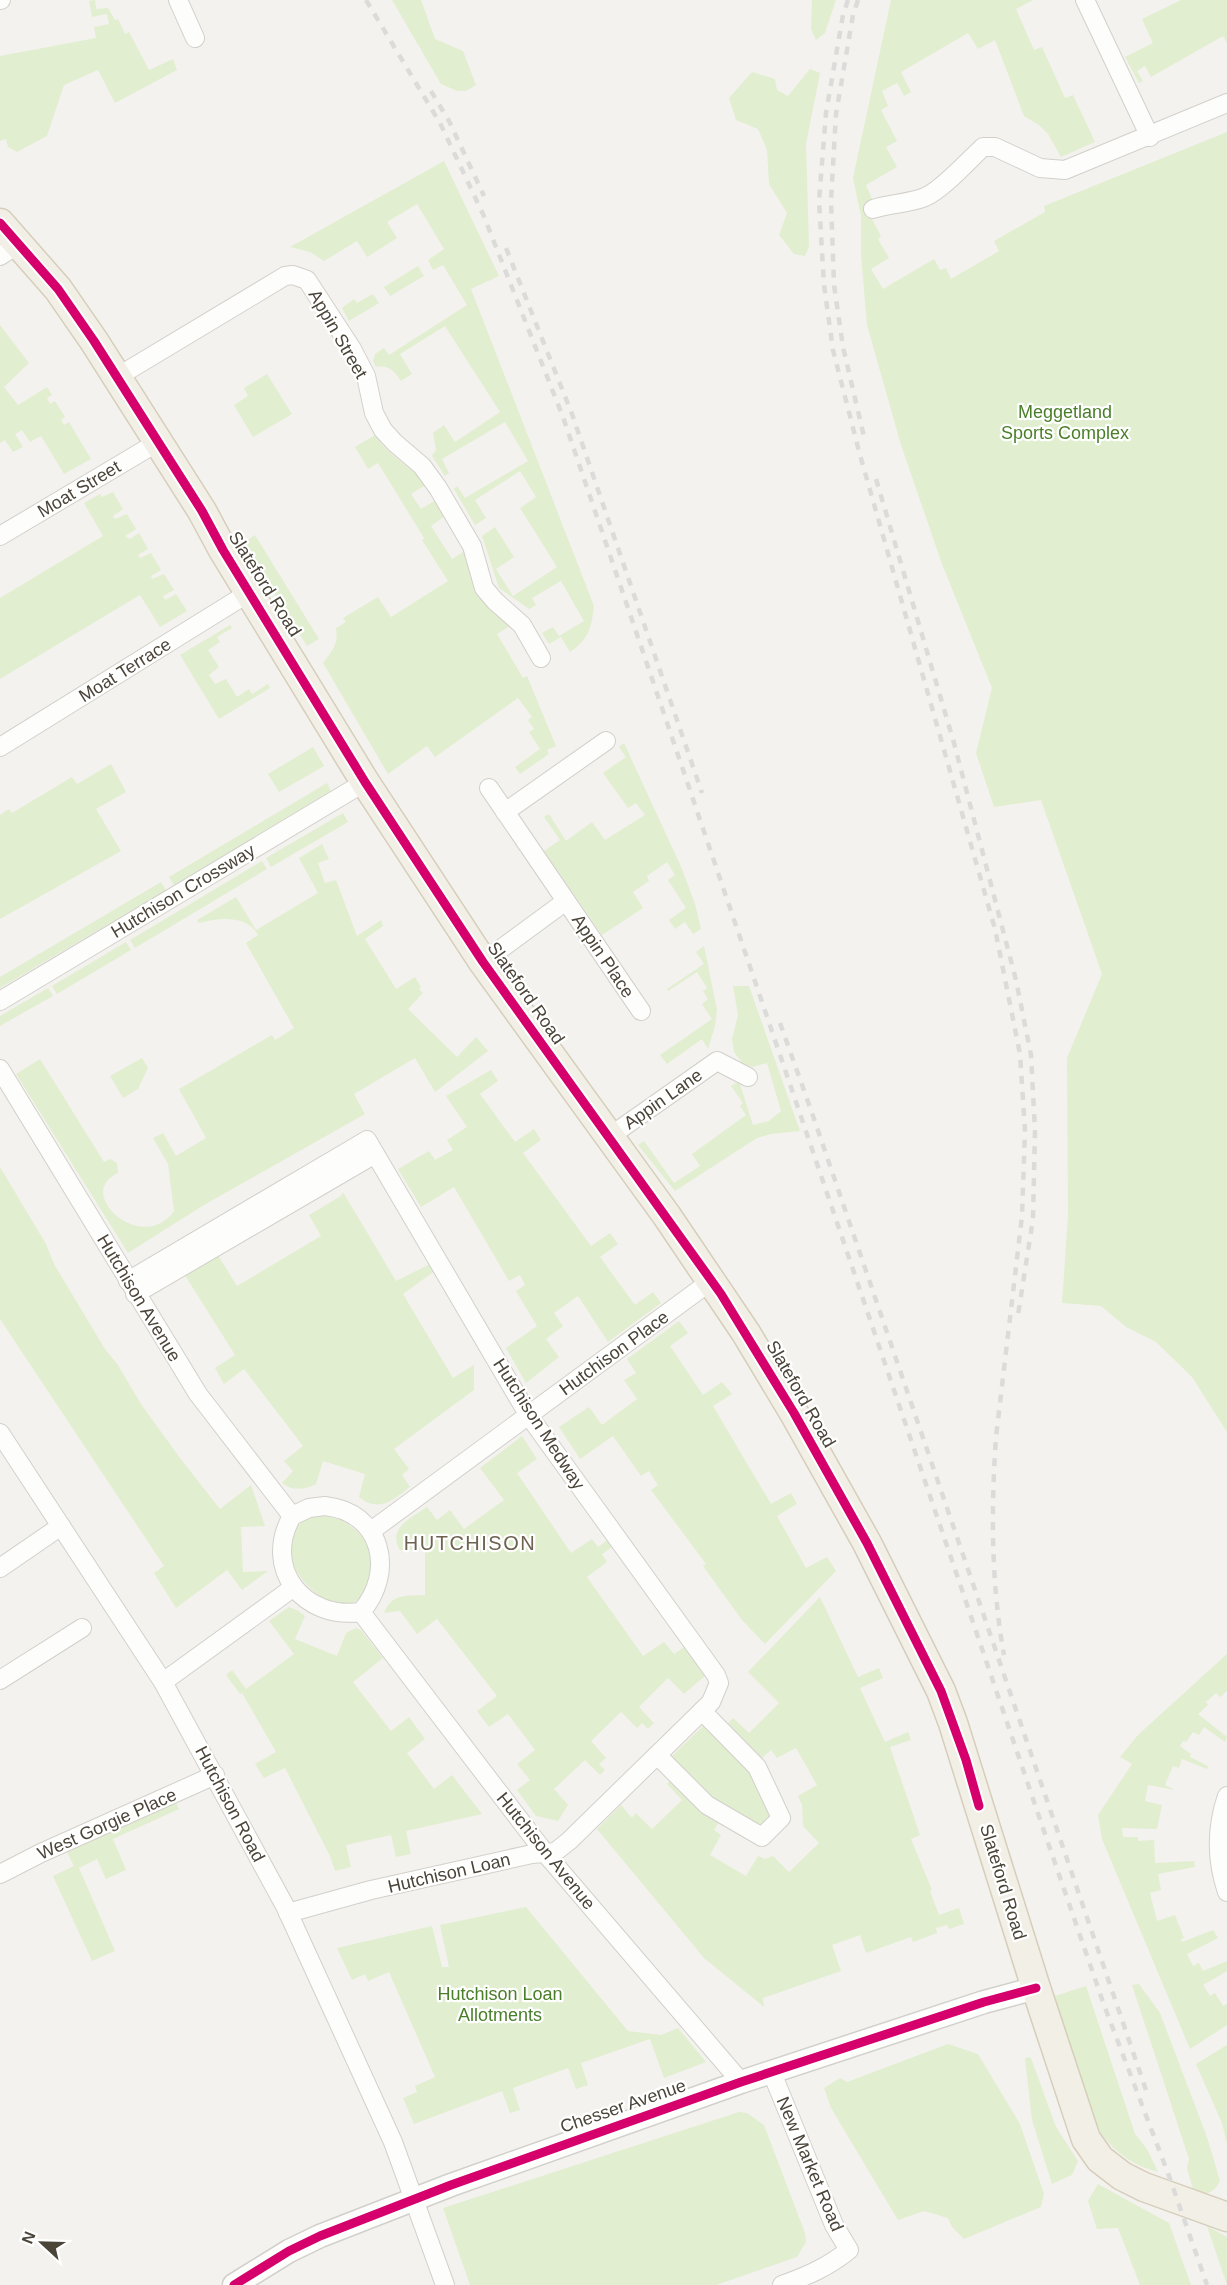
<svg xmlns="http://www.w3.org/2000/svg" width="1227" height="2285" font-family="Arial,sans-serif">
<rect width="100%" height="100%" fill="#f4f2ee"/>
<g fill="#e1eecf">
<polygon points="95,0 96,9 108,8 115,20 118,19 125,34 129,32 149,70 173,59 177,70 115,103 98,70 64,85 47,136 17,152 8,147 6,139 0,141 0,56 96,38 94,27 109,24 107,14 92,17 89,1"/>
<polygon points="392,0 421,0 435,39 463,51 476,85 466,91 457,91 441,84"/>
<polygon points="812,0 836,0 825,33 816,40 811,29"/>
<polygon points="891,0 1033,0 1016,9 1034,50 1042,47 1065,98 1073,95 1095,142 1061,157 1048,134 1039,125 1024,116 995,40 978,49 968,33 901,72 911,92 904,96 897,83 882,91 888,106 881,110 897,141 886,147 897,167 866,185 873,201 865,206 881,236 878,239 889,258 871,269 883,289 934,259 940,270 946,268 951,279 999,251 994,241 1045,212 1044,206 1227,132 1227,1432 1192,1377 1156,1342 1126,1327 1101,1306 1062,1303 1068,1216 1067,1058 1102,974 1041,800 994,807 976,753 992,688 942,564 901,445 867,325 861,255 861,216 853,178"/>
<polygon points="1181,0 1227,0 1227,43 1223,36 1151,77 1145,66 1137,71 1143,81 1139,83 1125,57 1153,43 1142,19"/>
<polygon points="810,69 820,73 806,144 809,246 805,256 794,254 779,235 787,213 769,184 767,150 758,129 736,120 729,98 752,72 775,79 777,90 788,96"/>
<path d="M444,161L499,276L471,289L594,606C591,628 590,638 570,652L561,637L549,644L542,633L553,627L559,636L584,621L561,581L532,598L536,605L529,609L499,588L482,536L495,527L514,557L496,569L513,596L557,567L520,508L536,497L520,471L475,500L486,518L475,525L454,489L457,486L465,498L528,461L505,422L442,459L449,473L445,476L432,456L436,450L433,433L444,425L455,442L500,412L445,326L400,354L412,374L401,381C394,371 389,365 376,367L373,361L375,354L384,348L389,355L467,305L443,265L433,270L428,260L444,249L417,204L387,222L397,238L367,257L357,241L324,261L310,252L290,247Z"/>
<polygon points="418,266 424,276 390,296 384,287"/>
<polygon points="373,294 379,303 349,321 342,308 354,299 357,303"/>
<polygon points="0,325 29,363 4,387 18,405 47,387 52,395 47,398 50,404 55,401 65,417 61,420 64,425 69,422 91,459 64,474 41,436 30,442 22,430 15,434 23,447 13,452 5,440 0,443"/>
<polygon points="267,374 292,414 253,437 234,405 248,396 244,388"/>
<path d="M375,435C386,453 409,466 427,484L411,494L421,509L436,500L445,516L431,526L452,559L465,551L510,626L497,634L523,678L527,676L556,746L547,750L549,754L520,774L515,767L540,749L529,732L534,729L528,720L532,717L518,698L435,757L427,746L388,774L323,663C332,651 339,644 336,628L346,622L343,618L378,597L391,617L448,581L422,540L424,538L378,463L368,469L355,447Z"/>
<polygon points="113,492 123,509 113,516 115,519 127,514 136,529 125,536 130,539 139,533 148,549 138,555 140,558 151,553 161,570 151,576 152,579 164,574 174,590 163,596 165,600 176,594 187,611 160,627 140,595 0,679 0,598 103,536 84,503 100,494 102,497"/>
<polygon points="255,535 319,639 307,646 243,543"/>
<polygon points="230,625 232,628 217,637 220,642 208,650 219,667 209,675 215,684 226,679 237,697 249,689 252,694 268,684 270,688 219,719 180,655"/>
<polygon points="624,743 682,869 695,904 701,929 693,934 685,922 675,929 669,920 686,908 668,880 675,875 667,862 647,876 649,881 633,892 643,908 602,935 544,851 560,840 544,817 549,814 566,841 592,822 605,840 645,815 636,803 628,808 603,773 626,757 619,747"/>
<polygon points="313,747 324,766 279,792 268,774"/>
<polygon points="111,764 126,792 96,809 121,851 0,919 0,815 9,809 12,813 72,777 77,784"/>
<polygon points="327,783 331,791 174,885 169,877"/>
<polygon points="343,813 348,822 271,867 266,858"/>
<path d="M322,844L329,859L318,863L325,883L336,880L357,936L381,920L383,926L365,939L396,989L415,977L421,987L419,989L423,993L408,1009L457,1057L476,1037L488,1051L435,1092L415,1058L354,1094L365,1114L204,1205L128,1253L16,1074L40,1059L104,1162L110,1159L117,1163L118,1173C73,1193 142,1256 174,1211L168,1164L153,1138L163,1133L176,1156L206,1138L179,1089L272,1035L275,1040L294,1028L246,943L258,935C247,914 218,918 199,923L197,920L236,897L256,930L318,893L299,858Z"/>
<polygon points="262,861 267,869 135,948 130,940"/>
<polygon points="161,882 166,890 0,988 0,977"/>
<polygon points="126,942 131,950 57,994 52,986"/>
<polygon points="704,946 717,1010 715,1026 708,1049 702,1039 667,1064 660,1055 712,1019 702,1004 708,999 703,991 707,988 697,972 668,991 667,989 704,964 696,952"/>
<polygon points="733,986 749,986 800,1131 771,1134 757,1138 675,1191 638,1145 644,1141 674,1183 700,1166 692,1154 746,1115 740,1106 743,1103 731,1086 739,1081 753,1125 769,1121 781,1111 767,1063 753,1067 743,1064 734,1052 732,1039 738,1015"/>
<polygon points="48,988 53,996 0,1026 0,1016"/>
<polygon points="142,1058 148,1068 138,1089 123,1098 110,1076"/>
<polygon points="491,1070 498,1081 480,1094 515,1142 534,1129 541,1140 523,1153 591,1246 610,1233 618,1244 600,1257 635,1305 653,1292 661,1303 608,1342 578,1296 554,1313 563,1326 546,1339 559,1357 526,1383 506,1348 537,1326 516,1291 525,1285 520,1275 509,1281 454,1187 421,1207 398,1169 429,1151 435,1160 453,1150 447,1140 467,1127 446,1096"/>
<polygon points="0,1167 46,1244 54,1264 105,1349 118,1365 141,1404 180,1458 220,1509 251,1485 265,1526 241,1527 243,1572 268,1571 242,1590 227,1570 176,1608 154,1573 164,1566 0,1319"/>
<path d="M343,1192L396,1281L432,1263L436,1270L403,1294L453,1378L474,1365V1390L394,1449L409,1469L402,1475L410,1487C393,1500 379,1513 359,1497L365,1474L323,1461L316,1484C305,1490 292,1491 282,1483L293,1471L284,1461L303,1446L244,1369L224,1384L215,1368L235,1355L183,1272L216,1252L237,1286L321,1236L309,1215L341,1196Z"/>
<polygon points="679,1321 688,1333 670,1346 703,1395 722,1382 732,1394 713,1406 771,1504 791,1493 797,1504 777,1516 806,1568 827,1557 836,1571 765,1644 742,1620 703,1566 706,1564 651,1490 658,1485 649,1471 641,1476 613,1436 580,1459 559,1427 589,1407 602,1425 637,1399 624,1380 636,1373 627,1359"/>
<path d="M522,1436L537,1459L517,1473L571,1553L592,1539L598,1547L610,1538L615,1545L602,1554L607,1562L587,1577L643,1656L664,1642L674,1654L687,1645L707,1674L684,1694L668,1678L639,1707L654,1723L648,1729L642,1723L637,1728L621,1712L591,1741L606,1758L599,1764L605,1770L600,1775L585,1760L554,1789L568,1805L558,1821L536,1816L517,1790L530,1780L517,1764L535,1750L508,1714L489,1727L477,1711L497,1696L437,1619L417,1634L400,1611L384,1613C391,1593 408,1596 425,1595V1550H400C387,1528 411,1518 427,1507L437,1520L450,1510L464,1529L504,1500L480,1468Z"/>
<path d="M313,1515C353,1514 386,1549 367,1589C341,1641 246,1546 313,1515Z"/>
<polygon points="820,1597 858,1677 879,1668 883,1678 860,1688 885,1742 908,1732 911,1740 890,1747 920,1835 911,1839 932,1890 930,1891 939,1915 959,1908 964,1924 949,1929 947,1925 936,1928 937,1933 913,1942 911,1937 866,1953 860,1935 832,1945 841,1971 763,1998 764,2007 704,1958 597,1829 621,1805 632,1818 636,1813 652,1829 682,1800 667,1784 673,1778 720,1820 714,1830 721,1835 710,1855 746,1876 758,1856 765,1859 773,1856 789,1872 819,1843 803,1826 802,1805 798,1796 817,1785 796,1748 777,1758 771,1750 762,1758 728,1723 733,1718 749,1733 779,1703 748,1672"/>
<polygon points="289,1607 297,1610 305,1616 295,1639 337,1656 346,1633 356,1628 361,1630 383,1658 353,1682 391,1731 409,1717 425,1739 407,1753 434,1789 452,1775 482,1814 406,1831 411,1854 396,1857 391,1835 346,1845 351,1867 335,1871 330,1856 285,1768 264,1778 255,1764 276,1752 242,1693 240,1694 226,1675 232,1670 246,1689 294,1654 269,1621"/>
<polygon points="1227,1654 1227,1691 1220,1697 1216,1693 1206,1702 1208,1705 1198,1714 1227,1737 1225,1742 1204,1727 1199,1735 1193,1732 1186,1742 1183,1741 1180,1746 1191,1754 1190,1757 1208,1766 1207,1769 1182,1759 1179,1768 1173,1766 1165,1785 1175,1790 1148,1785 1145,1801 1162,1805 1157,1829 1122,1828 1123,1837 1138,1837 1138,1841 1154,1840 1155,1863 1194,1861 1195,1867 1158,1874 1161,1890 1150,1893 1157,1921 1175,1915 1184,1938 1181,1939 1182,1942 1213,1930 1218,1938 1187,1954 1193,1966 1199,1963 1203,1971 1227,1961 1227,1971 1203,1985 1210,1996 1215,1993 1223,2006 1227,2004 1227,2025 1190,2049 1102,1839 1098,1815 1132,1764 1120,1757 1138,1735"/>
<polygon points="705,1724 749,1770 771,1814 757,1828 711,1802 670,1758"/>
<polygon points="176,1803 179,1809 113,1839 126,1870 106,1879 97,1859 79,1868 115,1951 92,1961 53,1876 74,1866 67,1852"/>
<polygon points="526,1907 628,2031 661,2035 678,2028 706,2062 664,2078 650,2039 581,2063 588,2085 576,2089 568,2068 513,2088 520,2110 510,2113 502,2091 414,2124 403,2098 417,2092 415,2086 435,2077 389,1972 368,1981 365,1974 352,1980 337,1948 432,1926 442,1967 449,1967 440,1925"/>
<path d="M1139,1984L1160,2013L1207,2137L1220,2181C1213,2194 1208,2194 1194,2193L1187,2168L1189,2159L1132,1985Z"/>
<path d="M1086,1986L1135,2134L1147,2149L1158,2172C1080,2152 1072,2062 1055,1996Z"/>
<polygon points="948,2044 978,2054 1020,2124 1044,2194 1041,2207 964,2239 952,2227 948,2218 924,2211 898,2220 831,2108 824,2088 840,2078 847,2082"/>
<polygon points="1227,2045 1227,2144 1222,2123 1196,2064"/>
<polygon points="1027,2057 1031,2058 1056,2127 1078,2161 1072,2175 1052,2184 1032,2120 1025,2059"/>
<polygon points="739,2112 747,2113 764,2125 805,2233 806,2242 797,2257 716,2285 470,2285 443,2208"/>
<polygon points="1098,2184 1169,2223 1191,2285 1140,2285 1118,2228 1097,2229 1088,2201"/>
<polygon points="1207,2226 1227,2237 1227,2285"/>
</g>
<g fill="none" stroke-linecap="round" stroke-linejoin="round">
<defs>
<g id="minor">
<polyline points="0,0 1,0"/>
<polyline points="178,0 195,38"/>
<polyline points="1085,0 1150,137"/>
<path d="M873,209C889,204 911,203 925,197C941,191 969,160 983,147H995L1040,168L1065,170L1227,103"/>
<polyline points="0,256 19,244"/>
<polyline points="117,377 285,276 293,275 307,280 352,349 366,376 374,413 383,430 395,443 422,466 438,488 472,546 484,588 495,601 522,625 541,658"/>
<polyline points="0,536 158,442"/>
<polyline points="0,747 250,592"/>
<polyline points="489,788 641,1011"/>
<polyline points="505,812 606,741"/>
<polyline points="483,962 566,901"/>
<polyline points="0,1001 365,782"/>
<polyline points="0,1069 198,1394 292,1516"/>
<polyline points="609,1137 717,1061 748,1077"/>
<polyline points="128,1281 367,1140 529,1416 716,1675 719,1683 711,1702 702,1711 569,1841 555,1852 532,1854 371,1890 288,1913"/>
<polyline points="135,1294 375,1154"/>
<polyline points="0,1433 163,1682 286,1908 393,2142 445,2285"/>
<path d="M325,1506C382,1512 396,1572 361,1612C304,1620 262,1569 292,1516L309,1508Z"/>
<polyline points="371,1531 711,1281"/>
<polyline points="0,1568 61,1526"/>
<polyline points="361,1612 545,1853 741,2082"/>
<polyline points="0,1680 82,1628"/>
<polyline points="163,1682 294,1587"/>
<polyline points="657,1755 707,1805 762,1837 781,1818 757,1767 702,1711"/>
<path d="M1227,1796C1216,1828 1216,1860 1227,1892"/>
<polyline points="0,1874 41,1853 215,1775"/>
<path d="M772,2073L834,2225L849,2250C828,2267 807,2276 782,2285"/>
</g>
<polyline id="tertiary" points="234,2285 289,2251 320,2236 451,2185 741,2082 984,2002 1036,1988"/>
<polyline id="primary" points="0,223 58,289 94,341 202,511 223,550 365,782 483,962 667,1216 746,1333 794,1413 867,1543 941,1691 953,1723 1036,1988 1086,2139 1100,2159 1122,2176 1144,2187 1227,2217"/>
</defs>
<use href="#minor" stroke="#d2d0cb" stroke-width="20"/>
<use href="#tertiary" stroke="#d2d0cb" stroke-width="25"/>
<use href="#primary" stroke="#d6cebb" stroke-width="31"/>
<use href="#minor" stroke="#fdfdfc" stroke-width="18"/>
<use href="#tertiary" stroke="#fdfdfc" stroke-width="22"/>
<use href="#primary" stroke="#f2efe6" stroke-width="28"/>
<g stroke="#dbdbda" stroke-width="4.5" stroke-dasharray="8 8" stroke-linecap="butt">
<polyline points="366,0 440,123 483,214 563,417 1045,1834 1104,2005 1169,2176 1207,2285"/>
<path d="M848,0L843,15L826,113L819,201L824,285L833,350L860,455L995,929L1020,1054L1025,1131L1022,1216L996,1437C991,1510 991,1583 1004,1655"/>
<polyline points="858,0 853,15 836,114 831,200 834,285 843,347 865,441"/>
<polyline points="431,91 449,121 484,196"/>
<polyline points="506,248 572,414 702,793"/>
<polyline points="876,479 954,743 1016,980 1031,1055 1035,1130 1033,1219 1018,1315"/>
<polyline points="780,1023 812,1113 1147,2093"/>
</g>
<defs>
<g id="cycleway">
<polyline points="0,223 58,289 94,341 202,511 223,550 365,782 483,962 721,1294 794,1413 867,1543 941,1691 966,1760 979,1806"/>
<polyline points="234,2285 289,2251 320,2236 451,2185 741,2082 984,2002 1036,1988"/>
</g>
</defs>
<use href="#cycleway" stroke="#fff" stroke-width="13"/>
<use href="#cycleway" stroke="#d6006c" stroke-width="9"/>
</g>
<g text-anchor="middle" stroke-width="4.5" stroke-linejoin="round" paint-order="stroke">
<g font-size="18" fill="#4b4439" stroke="#fff">
<text transform="translate(338 334) rotate(60)" y="6">Appin Street</text>
<text transform="translate(79 489) rotate(-31)" y="6">Moat Street</text>
<text transform="translate(265 584) rotate(58)" y="6">Slateford Road</text>
<text transform="translate(125 670) rotate(-32)" y="6">Moat Terrace</text>
<text transform="translate(183 891) rotate(-31)" y="6">Hutchison Crossway</text>
<text transform="translate(603 956) rotate(56)" y="6">Appin Place</text>
<text transform="translate(526 993) rotate(55)" y="6">Slateford Road</text>
<text transform="translate(663 1099) rotate(-35)" y="6">Appin Lane</text>
<text transform="translate(139 1298) rotate(59)" y="6">Hutchison Avenue</text>
<text transform="translate(614 1353) rotate(-36)" y="6">Hutchison Place</text>
<text transform="translate(801 1394) rotate(60)" y="6">Slateford Road</text>
<text transform="translate(539 1424) rotate(57)" y="6">Hutchison Medway</text>
<text transform="translate(230 1804) rotate(62)" y="6">Hutchison Road</text>
<text transform="translate(107 1824) rotate(-24)" y="6">West Gorgie Place</text>
<text transform="translate(546 1851) rotate(51)" y="6">Hutchison Avenue</text>
<text transform="translate(449 1873) rotate(-13)" y="6">Hutchison Loan</text>
<text transform="translate(1003 1882) rotate(73)" y="6">Slateford Road</text>
<text transform="translate(623 2106) rotate(-19)" y="6">Chesser Avenue</text>
<text transform="translate(810 2164) rotate(67)" y="6">New Market Road</text>
</g>
<g font-size="18" fill="#4a7f2a" stroke="#fff">
<text x="1065" y="418">Meggetland<tspan x="1065" dy="21">Sports Complex</tspan></text>
<text x="500" y="2000">Hutchison Loan<tspan x="500" dy="21">Allotments</tspan></text>
</g>
<g font-size="20" letter-spacing="1.5" fill="#6e6250" stroke="#fff">
<text x="470" y="1550">HUTCHISON</text>
</g>
</g>
<g transform="translate(42 2243) rotate(292)" stroke="#ffffff" stroke-width="4.5" paint-order="stroke">
<path d="M0-4.5L10 22L0 15L-10 22Z" fill="#4b4439"/>
<text y="-9" font-size="16" font-weight="bold" text-anchor="middle" fill="#4b4439">N</text>
</g>
</svg>
